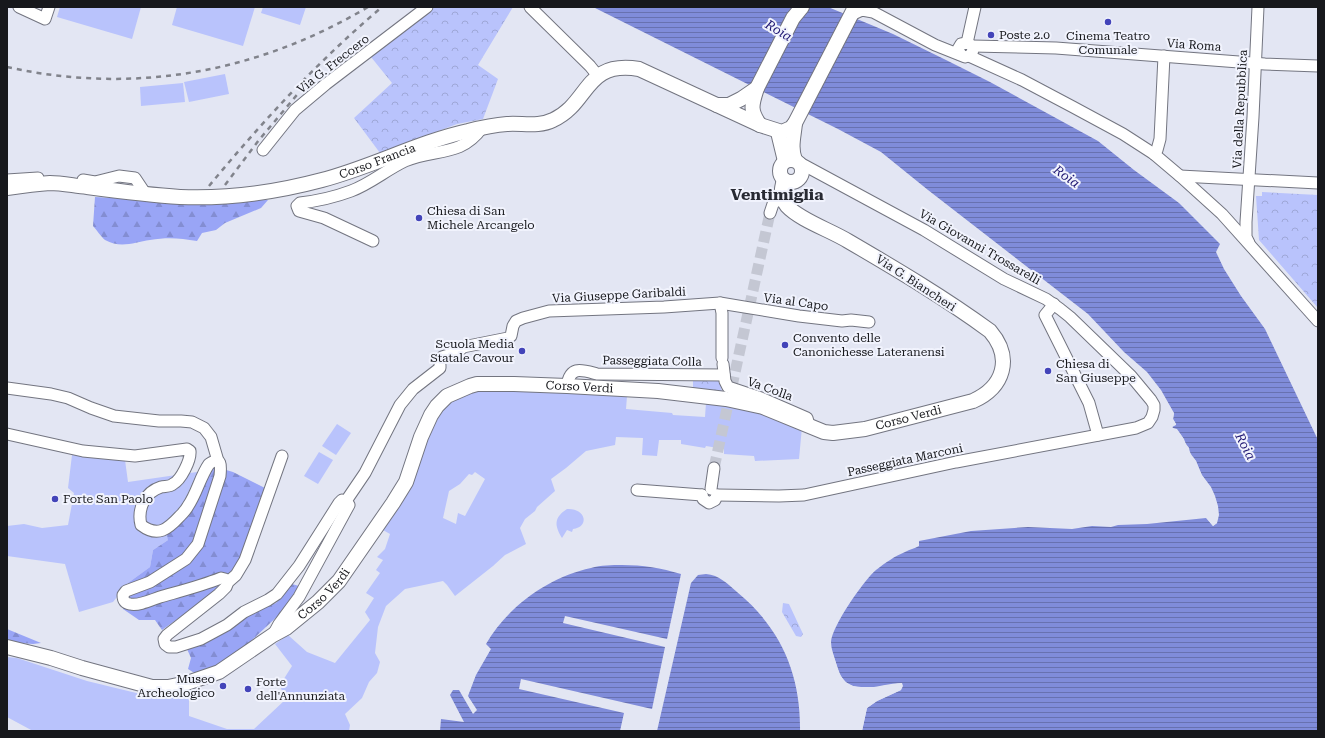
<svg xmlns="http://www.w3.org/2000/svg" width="1325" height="738" font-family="'Roboto Serif',serif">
<defs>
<pattern id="forest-firs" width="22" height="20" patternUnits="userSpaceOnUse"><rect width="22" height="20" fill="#99a5f6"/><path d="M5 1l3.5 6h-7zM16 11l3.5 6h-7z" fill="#838dd2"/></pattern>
<pattern id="park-crowns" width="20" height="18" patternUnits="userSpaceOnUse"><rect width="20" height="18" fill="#b9c3fc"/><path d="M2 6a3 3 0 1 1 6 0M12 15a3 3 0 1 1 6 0" fill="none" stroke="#9ea7d7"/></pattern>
<pattern id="water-rules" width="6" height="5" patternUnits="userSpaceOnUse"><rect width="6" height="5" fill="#808cda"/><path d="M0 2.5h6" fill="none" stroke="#6871b0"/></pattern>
</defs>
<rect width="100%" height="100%" fill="#e3e6f3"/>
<g fill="#b9c3fc" fill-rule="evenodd">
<polygon points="60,7 141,7 132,39 57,17"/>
<polygon points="177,7 255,7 243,46 172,25"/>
<polygon points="263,7 306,7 300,25 261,13"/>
<polygon points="225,74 229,94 189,102 184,82"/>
<polygon points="183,83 185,102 141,106 140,87"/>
<path d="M476,390L539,391L627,396L626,409L672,413L673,415L705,417L706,403L747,408L802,427L799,459L755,461L754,456L724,454V449L706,446L705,448L681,444V440H659L657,456L642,455L643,438L616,437L615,445L586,451L566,468L551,479L555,491L537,507L535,511L525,519L520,528L526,544L505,555L493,566L455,596L447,585L443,581L405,589L386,606L378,627L375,653L380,662L377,673L369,682L362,698L345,714L350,725L349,731H33L7,717V657L17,658L87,681L161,699L189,690V716L227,729H254L285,700L280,685L292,666L275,644L288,635L307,652L335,663L370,620L365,612L374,598L366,593L380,573L376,570L383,560L377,557L385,549L390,534L383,530L399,502L429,432L443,407L452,401ZM475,472L485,479L465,516L458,513L456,524L443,518L449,491L460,484L469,474L472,475Z"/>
<polygon points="337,424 351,433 336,455 322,446"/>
<polygon points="319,452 333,460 318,484 304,476"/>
<polygon points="72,455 125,460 128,482 197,472 168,540 153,550 150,567 128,583 113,602 79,612 65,564 7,556 7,526 24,524 42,528 68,525 74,493 68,488"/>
<path d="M567,509C586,508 590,527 573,529L572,532L567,530L562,538C555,526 553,518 567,509Z"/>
</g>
<g fill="url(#forest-firs)">
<path d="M95,197L165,201L268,200L261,208L225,223L216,230L202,233L197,241C180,238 167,237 150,240C135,242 121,249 105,240C101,237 97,230 93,226Z"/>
<polygon points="216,467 233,472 265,488 253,522 235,570 207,598 162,630 155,620 139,620 123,609 128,583 150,567 153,550 168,540 165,525 184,504 197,472"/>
<polygon points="292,584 299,586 283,611 250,642 215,668 196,674 188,669 191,658 187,649 249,613 276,603"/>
<polygon points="7,629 41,643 33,644 7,642"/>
</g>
<g fill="url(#park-crowns)">
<polygon points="435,7 513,7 478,65 498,79 483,119 457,124 380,153 354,118 392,83 371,57"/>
<polygon points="1262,192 1318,195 1318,308 1259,240 1256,196 1262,196"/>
<polygon points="718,380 720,382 722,392 693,390 693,381"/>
<polygon points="783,603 789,604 803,634 801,637 796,636 782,612"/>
</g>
<g fill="url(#water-rules)">
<path d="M593,7H828L893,34L946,60L990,82L1098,141L1134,170L1179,203L1220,244L1216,252L1224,269L1241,296L1265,329L1318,440V731H862L867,708L877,701L901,690L902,683C886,683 869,691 853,686C842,682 839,673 836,663C834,656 831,649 831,642C832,626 864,580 876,570C885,563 895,556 905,552C910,549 914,549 919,546V541L971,531L1028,527L1072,529L1092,526L1111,527L1118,525L1147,524L1206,518L1213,526L1217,523C1218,500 1216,494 1202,476C1200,472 1198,466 1196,461C1193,456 1190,455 1189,448C1183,441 1182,432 1173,428L1172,427L1176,424L1173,419L1174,413L1161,390L1147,372L1124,352L1088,314L928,190L881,152L838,129Z"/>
<path d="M622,565C643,565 661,568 681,574L667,639L565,616L563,623L665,647L652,709L521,679L519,689L624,713L620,731H440L441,719L464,722L450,695L453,690H459L473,714L477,710L468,696L476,675L491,649L486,644C508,606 549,577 591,568C601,565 612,565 622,565Z"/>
<path d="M706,574C719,575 728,584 737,592C781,628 801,675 800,731H657L691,583L698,575Z"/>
</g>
<g fill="#e3e6f3">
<polygon points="1171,411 1174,413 1173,419 1176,424 1176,425 1172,427 1173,428 1177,429 1184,439 1186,445 1189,448 1189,453 1196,461 1202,475 1211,487 1215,496 1218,506 1219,515 1217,523 1213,526 1205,516 1207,516 1213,523 1215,522 1216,507 1213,497 1209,488 1200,476 1194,462 1188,454 1187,449 1185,446 1183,440 1176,431 1172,431 1171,429 1170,426 1174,424 1171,420 1172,414"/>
<polygon points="829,642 840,675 845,682 853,686 861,687 877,687 902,683 903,686 901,690 877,701 867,708 862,731 860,731 861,723 866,707 876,699 899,688 900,685 877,689 861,689 853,688 844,683 838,676 836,669 830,652"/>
</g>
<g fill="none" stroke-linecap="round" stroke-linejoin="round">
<polyline stroke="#c4c7d3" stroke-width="11" stroke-dasharray="11 5.5" stroke-linecap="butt" points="714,468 770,213"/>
<defs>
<g id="minor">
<polyline points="19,7 45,19 49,7"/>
<polyline points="530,7 590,66 598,76"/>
<path d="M851,15L862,10L873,12L935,45L965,57C974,56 976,46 967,43L961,44L958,49L961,55"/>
<polyline points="967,43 975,7"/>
<polyline points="972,46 1056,48 1265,64 1318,66"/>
<polyline points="969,56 1022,80 1073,107 1123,134 1154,154 1180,176 1222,214 1318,321"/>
<polyline points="263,150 295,110 326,84 427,7"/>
<polyline points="1154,154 1157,150 1160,139 1164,56"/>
<polyline points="1180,176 1318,183"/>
<polyline points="7,180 38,178"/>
<polyline points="83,180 95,182 119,176 135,178 145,193"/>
<polyline points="770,213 773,204 781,196"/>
<path d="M373,241L324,218L299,211L297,206L300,203C317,201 335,197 351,191C370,184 386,170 405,161C434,148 460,158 482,128"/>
<polyline points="1249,243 1246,237 1246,222 1253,117 1258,7"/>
<polyline points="720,303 722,313 722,358"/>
<polyline points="1054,304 1045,315 1089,403 1098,435"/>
<polyline points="441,359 442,357 458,352 463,347 508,338 511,336 513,326 516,321 523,318 549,311 664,307 720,303 799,316 842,321 851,320 869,322"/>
<polyline points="723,364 725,381 728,387 761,398 807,418 809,425"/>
<path d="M567,386C570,365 582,370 597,374L724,375"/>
<polyline points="7,388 51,394 68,398 91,408 114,416 159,421 181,421 192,422 204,428 211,437 218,461"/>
<path d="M7,434L83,451L135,456L187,449L190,451C191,460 181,480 173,484C170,487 165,486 161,487C145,492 137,509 141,525C158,538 168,529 180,516C183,513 186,510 188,506C197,493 200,477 209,464C222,455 221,466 220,476L198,544L186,559L150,582L126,591L123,595C123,600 124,603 130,604C139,606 151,600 160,597C181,591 201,586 221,578L225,579L228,582"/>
<polyline points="282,456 245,560 236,575 228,582 226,587 219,594 167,635 164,639 165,644 169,647 176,647 201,639 227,625 244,612 268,600 277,594 299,566 339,503 342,500 346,501"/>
<polyline points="711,489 714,468"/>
<polyline points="637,490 702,495"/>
<polyline points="702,495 703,499 709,503 715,500 717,495"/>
<polyline points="717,495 779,496 804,495 956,462 1136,428 1148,423 1152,417 1154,410 1154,405 1151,400 1131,376 1070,317 1060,309 1046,299 1004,279 924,230 800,163"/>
<polyline points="346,501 365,473 400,405 413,389 440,368 440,365"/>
<polyline points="273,635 279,624 299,597 349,505 346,501"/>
</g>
<g id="major">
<path d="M757,88C752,104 749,110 760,125"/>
<polyline points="717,105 729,105 741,99 757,88 793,18 802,7"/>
<path d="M795,123C794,136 790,147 795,160"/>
<polyline points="778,132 785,161"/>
<circle cx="791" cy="171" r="11"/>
<path id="s1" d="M7,188C21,186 36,184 50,183C62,183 75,186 87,187C118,191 149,195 180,197C227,199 277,192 322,180C372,167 418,142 468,131C480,128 494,125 507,124C523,123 539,127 553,120C590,103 584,60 639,69L760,125L782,132L791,128L795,123L851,15L855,7"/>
<path id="s2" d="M7,647L51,658L82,668L152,687H168L187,683L219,672L273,635L286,628L318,602L339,581L393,503L406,482L421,437L431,415L437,406L447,396L470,386L477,384H514L567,386L658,391L726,399L763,407L824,432L833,433L865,429L973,401C1004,387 1013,358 990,331C945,298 896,269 848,241C830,230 800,220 787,206C780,197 781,190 784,180"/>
</g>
</defs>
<use href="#minor" stroke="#737580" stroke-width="13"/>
<use href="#major" stroke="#737580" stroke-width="16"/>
<use href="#minor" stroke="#fff" stroke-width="11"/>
<use href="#major" stroke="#fff" stroke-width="14"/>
<g stroke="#81838b" stroke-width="2.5" stroke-dasharray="5 5" stroke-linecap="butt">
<path d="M7,67C133,95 257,73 368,7"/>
<polyline points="225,185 259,140 301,90"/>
<path d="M209,186C262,122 318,61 382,7"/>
</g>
</g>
<g fill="#4344b9" stroke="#f1f3fd" stroke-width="1.5">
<circle cx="1108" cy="22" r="4"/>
<circle cx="991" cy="35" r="4"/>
<circle cx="419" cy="218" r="4"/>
<circle cx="785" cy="345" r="4"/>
<circle cx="522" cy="351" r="4"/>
<circle cx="1048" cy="371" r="4"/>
<circle cx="55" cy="499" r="4"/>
<circle cx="223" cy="686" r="4"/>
<circle cx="248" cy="689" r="4"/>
</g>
<g text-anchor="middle" stroke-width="4" stroke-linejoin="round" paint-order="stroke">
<g font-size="12" fill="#17181c" stroke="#f1f3fd" text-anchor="start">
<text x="999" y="39">Poste 2.0</text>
<text x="1108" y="40" text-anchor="middle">Cinema Teatro<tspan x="1108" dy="14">Comunale</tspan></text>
<text x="427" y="215">Chiesa di San<tspan x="427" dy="14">Michele Arcangelo</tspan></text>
<text x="793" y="342">Convento delle<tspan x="793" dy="14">Canonichesse Lateranensi</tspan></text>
<text x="514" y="348" text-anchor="end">Scuola Media<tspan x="514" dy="14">Statale Cavour</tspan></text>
<text x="1056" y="368">Chiesa di<tspan x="1056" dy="14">San Giuseppe</tspan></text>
<text x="63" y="503">Forte San Paolo</text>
<text x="215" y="683" text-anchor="end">Museo<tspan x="215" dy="14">Archeologico</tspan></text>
<text x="256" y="686">Forte<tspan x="256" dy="14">dell'Annunziata</tspan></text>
</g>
<g font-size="12" fill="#17181c" stroke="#f1f3fd">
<text transform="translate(1194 45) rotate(4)" y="4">Via Roma</text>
<text transform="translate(333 64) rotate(-38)" y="4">Via G. Freccero</text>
<text transform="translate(1240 109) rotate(-87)" y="4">Via della Repubblica</text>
<text dy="4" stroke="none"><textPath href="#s1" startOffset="376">Corso Francia</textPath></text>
<text transform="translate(980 247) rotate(30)" y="4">Via Giovanni Trossarelli</text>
<text transform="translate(916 283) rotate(33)" y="4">Via G. Biancheri</text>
<text transform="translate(619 295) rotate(-3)" y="4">Via Giuseppe Garibaldi</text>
<text transform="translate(796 302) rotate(8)" y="4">Via al Capo</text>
<text transform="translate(652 361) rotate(1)" y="4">Passeggiata Colla</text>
<text dy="4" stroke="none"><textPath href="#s2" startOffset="722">Corso Verdi</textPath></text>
<text transform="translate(770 389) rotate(20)" y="4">Va Colla</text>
<text dy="4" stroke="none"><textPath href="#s2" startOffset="1059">Corso Verdi</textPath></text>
<text transform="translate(905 460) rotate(-12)" y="4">Passeggiata Marconi</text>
<text dy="4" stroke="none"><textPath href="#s2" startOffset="351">Corso Verdi</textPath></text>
</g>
<g font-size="13" font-style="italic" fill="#201873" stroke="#f1f3fd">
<text transform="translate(779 30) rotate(31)" y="5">Roia</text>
<text transform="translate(1067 176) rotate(36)" y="5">Roia</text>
<text transform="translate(1246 446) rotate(63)" y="5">Roia</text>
</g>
<g font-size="16" font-weight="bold" fill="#282a33" stroke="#f1f3fd">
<text x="777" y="200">Ventimiglia</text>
</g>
</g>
<rect width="1325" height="738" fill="none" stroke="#17181c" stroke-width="16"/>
</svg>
